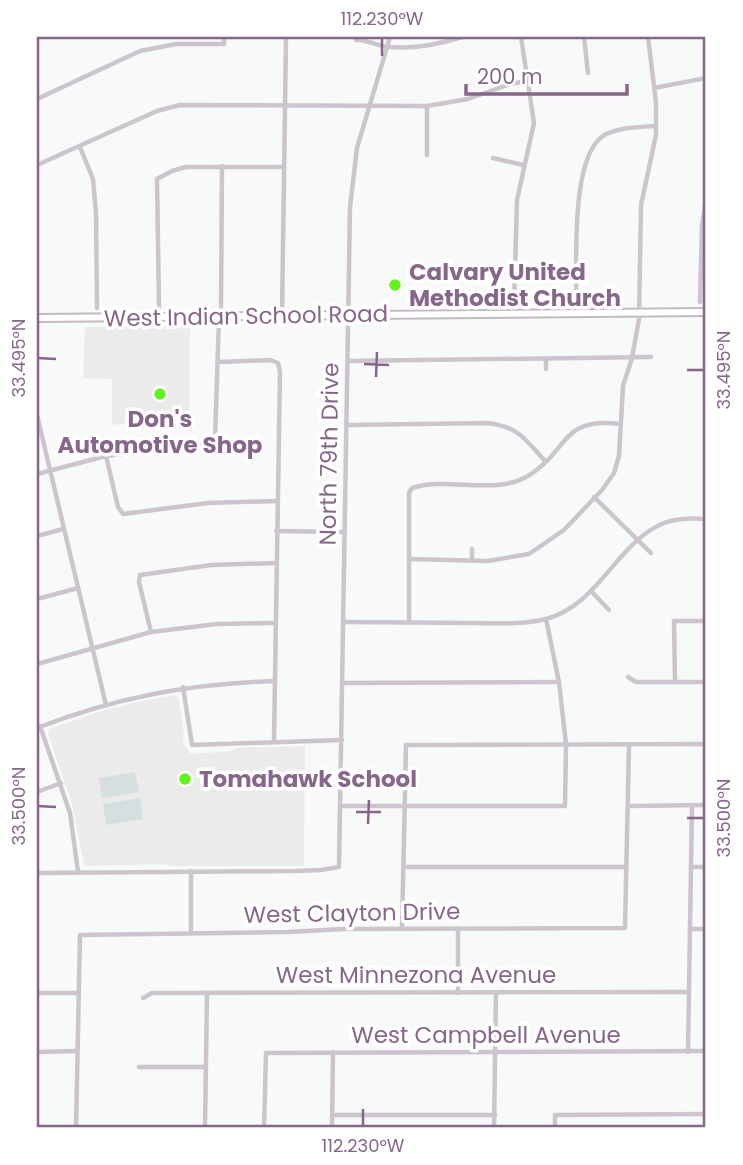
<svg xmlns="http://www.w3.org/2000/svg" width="743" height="1165" font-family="Poppins,sans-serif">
<rect width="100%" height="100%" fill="#f8faf9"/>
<g fill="#ebebec">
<polygon points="190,326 189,415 112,425 112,379 83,378 85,327"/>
<polygon points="176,695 179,700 184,735 183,744 191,754 231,751 236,748 250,747 305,746 304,866 172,866 164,864 87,866 84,864 72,804 48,734 49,729 98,712 136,702"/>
</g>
<g fill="#d6dfe0">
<polygon points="135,772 139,792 102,798 99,778"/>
<polygon points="140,798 143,819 106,825 103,804"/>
</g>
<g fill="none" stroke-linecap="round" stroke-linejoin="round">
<defs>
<polyline id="secondary" points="37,318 706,312"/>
</defs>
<use href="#secondary" stroke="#c3b9c4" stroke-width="10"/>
<g stroke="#cdc5ce" stroke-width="4.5">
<polyline points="584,37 588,73"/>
<path d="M356,40C369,40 377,46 389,47C413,49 440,44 462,37"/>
<polyline points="654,88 706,78"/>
<polyline points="37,99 140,51 176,44 224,44 224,37"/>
<polyline points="427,106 427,155"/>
<polyline points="80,147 93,179 96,213 97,308"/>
<polyline points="493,158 523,165"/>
<polyline points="37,165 157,111 180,105 427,106 468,99 510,84 527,81"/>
<polyline points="700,302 702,225 706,199"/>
<path d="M576,303C577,265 570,158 603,136C617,127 641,127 656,126"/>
<polyline points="514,304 517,200 534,123 521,37"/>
<polyline points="159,307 157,179 172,171 186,167 284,167"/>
<polyline points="221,307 222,166"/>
<polyline points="468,315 468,304"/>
<polyline points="282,316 286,37"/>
<polyline points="349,361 651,357"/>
<polyline points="219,362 270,360 278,363 280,372 274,741"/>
<polyline points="546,369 546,359"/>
<polyline points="37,415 106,705"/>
<path d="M348,425L488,423C519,427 525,439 545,461"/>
<polyline points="106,456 118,507 123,514 208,503 277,501"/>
<polyline points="37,474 106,456 209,443 215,440 219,317"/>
<polyline points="594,497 651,553"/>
<polyline points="276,531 345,532"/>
<polyline points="37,536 63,529"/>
<polyline points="472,549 472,561"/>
<polyline points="409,559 488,561 529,554 564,530 602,490 614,473 619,456 623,386 632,358 639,319 641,205 656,135 656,102 648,37"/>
<polyline points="591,591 609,610"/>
<polyline points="37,599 78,588"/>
<path d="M344,622C386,622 429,623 472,623C496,623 522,625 546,619C599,605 617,542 664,523C678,518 692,518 706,519"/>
<path d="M409,623V493L412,488C446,476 494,496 528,476C569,451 561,416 620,424"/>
<polyline points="151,632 139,582 140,575 211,565 276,563"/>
<polyline points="37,664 151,632 217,624 275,623"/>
<polyline points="628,677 636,682 706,682"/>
<polyline points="675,682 674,621 706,621"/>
<polyline points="343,683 559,682"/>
<polyline points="183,687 192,745 342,740"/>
<polyline points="40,726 70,813 78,872"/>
<path d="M37,728C117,697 189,684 274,681"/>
<polyline points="37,792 61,783"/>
<polyline points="341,806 565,806 566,744 559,682 546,619"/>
<polyline points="628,806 706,805"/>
<polyline points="403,867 626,867"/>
<polyline points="691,867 706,867"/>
<polyline points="37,873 296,871 321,870 339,867 350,207 357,148 390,37"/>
<polyline points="402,929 406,745 706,744"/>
<polyline points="690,929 706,929"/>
<polyline points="191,933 191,871"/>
<polyline points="37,993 79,993"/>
<polyline points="458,993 458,929"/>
<polyline points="143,998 152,993 689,992"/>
<polyline points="37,1052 76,1051"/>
<polyline points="688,1052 692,805"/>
<polyline points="139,1067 206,1067"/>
<polyline points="332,1115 495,1115"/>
<polyline points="76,1128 80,935 288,932 343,929 625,928 629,744"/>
<polyline points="205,1128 207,993"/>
<polyline points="264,1128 266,1053 706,1051"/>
<polyline points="332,1128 333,1052"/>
<polyline points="494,1128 496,993"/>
<polyline points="555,1128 555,1115 706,1114"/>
</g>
<use href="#secondary" stroke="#fff" stroke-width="6"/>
</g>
<path fill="none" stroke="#87668b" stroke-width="2.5" d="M382,56V38M38,358L56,359M364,364L389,365M687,370H704M376,377L377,352M38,806L56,807M356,812H381M687,818H704M368,824L369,800M363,1126V1109"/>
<g fill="#63f31f" stroke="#fff" stroke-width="2.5">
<circle cx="395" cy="285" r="7"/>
<circle cx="160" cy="394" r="7"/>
<circle cx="185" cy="779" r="7"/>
</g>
<g text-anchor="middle" stroke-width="7" stroke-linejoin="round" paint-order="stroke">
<g font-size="23" font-weight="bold" fill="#87668b" stroke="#fff" text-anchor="start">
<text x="409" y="280">Calvary United<tspan x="409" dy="26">Methodist Church</tspan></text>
<text x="160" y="427" text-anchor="middle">Don's<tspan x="160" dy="26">Automotive Shop</tspan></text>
<text x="199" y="787">Tomahawk School</text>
</g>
<g font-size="23" fill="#87668b" stroke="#fff">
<text transform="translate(246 316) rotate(-1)" y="8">West Indian School Road</text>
<text transform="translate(329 454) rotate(-89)" y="8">North 79th Drive</text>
<text transform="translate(352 913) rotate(-1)" y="8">West Clayton Drive</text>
<text x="416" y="983">West Minnezona Avenue</text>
<text x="486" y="1043">West Campbell Avenue</text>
</g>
</g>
<rect width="743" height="1165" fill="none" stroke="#ffffff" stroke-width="77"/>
<path d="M466 84v10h161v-10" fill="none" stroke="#87668b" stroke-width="3.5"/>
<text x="477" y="84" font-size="21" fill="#87668b" stroke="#ffffff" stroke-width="5" paint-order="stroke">200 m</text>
<rect x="38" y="38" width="666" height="1088" fill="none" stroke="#87668b" stroke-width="2.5"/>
<g font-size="18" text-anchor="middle" fill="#87668b">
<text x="382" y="25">112.230°W</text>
<text transform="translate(19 358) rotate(-90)" y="6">33.495°N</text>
<text transform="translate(724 370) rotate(-90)" y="6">33.495°N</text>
<text transform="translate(19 806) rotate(-90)" y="6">33.500°N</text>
<text transform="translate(724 818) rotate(-90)" y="6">33.500°N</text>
<text x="363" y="1152">112.230°W</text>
</g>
</svg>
